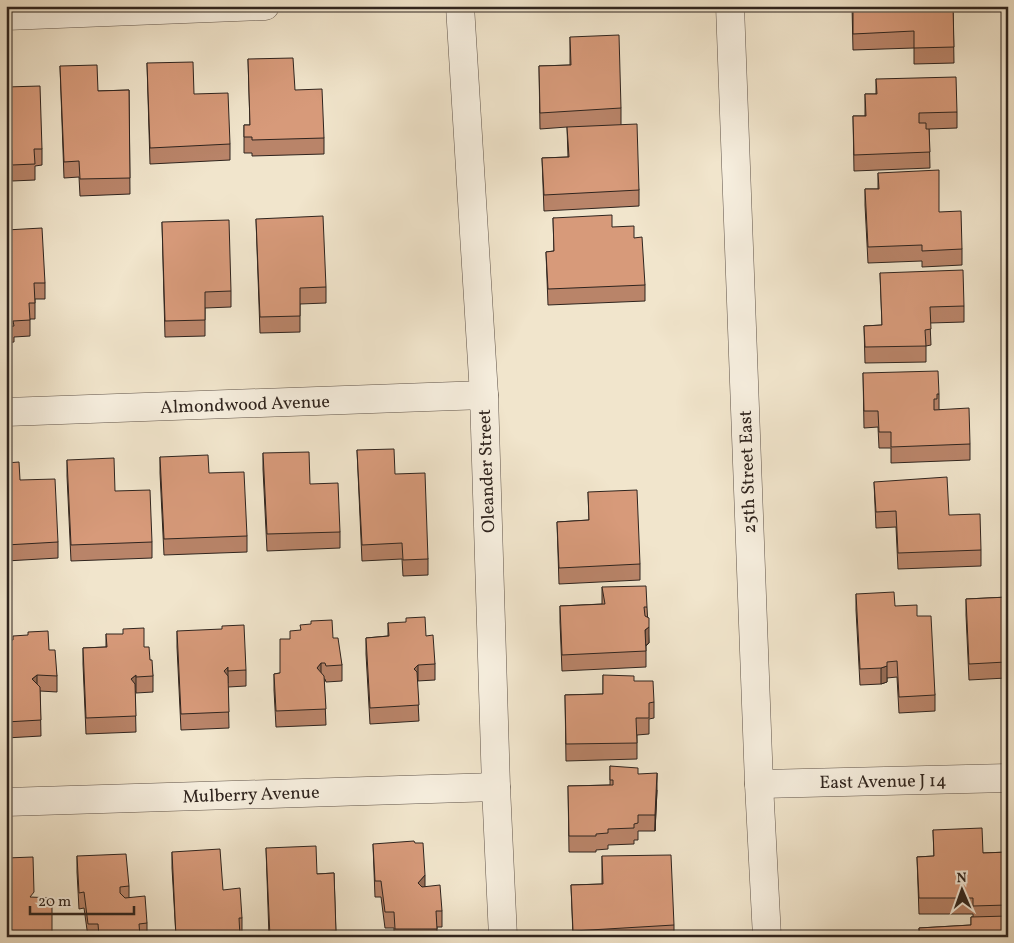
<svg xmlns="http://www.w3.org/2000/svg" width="1014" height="943" font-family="Vollkorn,serif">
<rect width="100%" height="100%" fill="#f1e5cc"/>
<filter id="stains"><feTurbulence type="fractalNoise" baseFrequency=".004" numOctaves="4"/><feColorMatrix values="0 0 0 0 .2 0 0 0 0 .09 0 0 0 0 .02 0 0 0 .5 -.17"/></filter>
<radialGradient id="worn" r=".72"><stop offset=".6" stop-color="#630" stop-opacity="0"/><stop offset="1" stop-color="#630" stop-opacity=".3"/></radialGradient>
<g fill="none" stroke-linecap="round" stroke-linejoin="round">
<defs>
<g id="street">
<polyline points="460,6 484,395 496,787 503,937"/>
<polyline points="730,6 759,784 767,937"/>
<polyline points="6,16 265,6"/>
<polyline points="6,412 484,395"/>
<polyline points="759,784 1008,778"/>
<polyline points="6,802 496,787"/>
</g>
</defs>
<use href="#street" stroke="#60544a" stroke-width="29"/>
<use href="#street" stroke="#f6eede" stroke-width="28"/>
</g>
<g fill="#b98469" stroke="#2f241e">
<polygon points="852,6 953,6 954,63 914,64 914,48 853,50"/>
<polygon points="570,37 621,108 621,124 639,190 639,206 544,211 542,158 568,157 567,127 540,129 539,66 570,65"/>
<polygon points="248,59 295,90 324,138 324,154 252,156 252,153 244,153 244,125 250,125"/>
<polygon points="147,63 194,94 230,144 230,160 150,164"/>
<polygon points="60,66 98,91 129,90 130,194 80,196 79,177 64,178"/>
<polygon points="876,79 957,112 957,128 929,129 930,168 854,171 853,116 865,116 865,94 876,94"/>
<polygon points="6,87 42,149 42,165 35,166 35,180 12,181 12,166 6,167"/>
<polygon points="878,173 939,212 962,249 962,265 922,267 922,261 868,263 865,205 865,189 878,189"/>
<polygon points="553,218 612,227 645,285 645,301 548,305 546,252 554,251"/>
<polygon points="256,219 326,287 326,303 300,304 300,332 260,333"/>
<polygon points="162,222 231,291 231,307 205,308 205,336 165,337"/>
<polygon points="6,230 45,283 45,299 35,299 35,319 30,319 30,336 14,337 14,342 6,343"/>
<polygon points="880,273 964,306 964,322 930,323 931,345 926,346 926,362 865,363 864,326 882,325"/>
<polygon points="863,373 939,394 939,409 970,444 970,460 891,463 891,448 879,448 878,427 864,428"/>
<polygon points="357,450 395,474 428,559 428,575 403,576 402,559 362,561"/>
<polygon points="263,453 310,484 340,532 340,548 267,551 263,469"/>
<polygon points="160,457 209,473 247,536 247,552 164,555 160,473"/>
<polygon points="67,460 115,491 152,542 152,558 71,561 67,476"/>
<polygon points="6,463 20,480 58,542 58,558 6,561"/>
<polygon points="874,482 949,515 981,550 981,566 898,569 896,527 876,528"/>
<polygon points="588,492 640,564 640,580 559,584 557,522 589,520"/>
<polygon points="602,587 647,607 649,643 646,646 646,667 562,671 560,622 560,606 602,604"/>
<polygon points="856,594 895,606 917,616 935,695 935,711 899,713 897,677 887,678 887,682 881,684 860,685 856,610"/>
<polygon points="1008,597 1008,707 1006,678 969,680 966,615 966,599"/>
<polygon points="388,623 426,636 435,664 435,680 417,681 419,721 370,724 366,654 366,638 388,636"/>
<polygon points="177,631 246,670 246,686 228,687 229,728 181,730 177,647"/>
<polygon points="106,634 144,647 150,660 153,676 153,692 136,693 136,691 135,692 136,732 86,734 83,664 83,648 106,647"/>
<polygon points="333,638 342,665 342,681 326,682 325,679 324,679 326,725 276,727 274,690 274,674 280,673"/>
<polygon points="6,641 49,650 57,676 57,692 40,691 41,736 6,738"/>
<polygon points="603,675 654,702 654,718 649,719 649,734 637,735 637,759 566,761 565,695 603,694"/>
<polygon points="610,766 638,774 657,790 655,831 638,831 638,840 634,840 634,844 608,845 608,849 596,850 596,852 569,852 568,786 610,785"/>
<polygon points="933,830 983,853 1008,852 1008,937 919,937 919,928 971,925 971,917 973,917 973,914 919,914 917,857 934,856"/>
<polygon points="373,844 425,886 442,911 442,927 437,927 437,937 394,937 394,928 385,928 381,897 375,897"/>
<polygon points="266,848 317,874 334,873 336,937 269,937"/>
<polygon points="172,852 223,890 242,918 242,934 240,934 240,937 176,937 172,868"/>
<polygon points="77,856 129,886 129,897 147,923 147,937 88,937 84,908 79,909 77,872"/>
<polygon points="602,856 674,925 674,937 573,937 571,885 602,884"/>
</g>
<g fill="#966c55" stroke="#2f241e">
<polygon points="649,627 649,643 645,646 645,630"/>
<polygon points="321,663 321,680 317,668"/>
<polygon points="418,665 418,681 414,685 414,669"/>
<polygon points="887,666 887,682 881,684 881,668"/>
<polygon points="228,667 228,683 224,671"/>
<polygon points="37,675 37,691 32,679"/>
<polygon points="136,675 136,691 131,695 131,679"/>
<polygon points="657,773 657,790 655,831 655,815"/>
<polygon points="425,875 425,891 418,883"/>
</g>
<g fill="#d79a7a" stroke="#2f241e">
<polygon points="853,6 953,6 954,47 914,48 914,31 853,34"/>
<polygon points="619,35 621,108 540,113 539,66 571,65 570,37"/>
<polygon points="293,58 295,90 322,89 324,138 252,140 252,137 244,137 244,125 250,125 248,59"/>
<polygon points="193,62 194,94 228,93 230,144 150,148 147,63"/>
<polygon points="97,65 98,91 129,90 130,178 80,179 79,161 64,162 60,66"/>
<polygon points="956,77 957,112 919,113 919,123 926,123 926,129 929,129 930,152 854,155 853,116 866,116 865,94 877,94 876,79"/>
<polygon points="40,86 42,149 34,149 35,164 12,165 12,150 6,150 6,87"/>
<polygon points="637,124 639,190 544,195 542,158 569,157 567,127"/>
<polygon points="939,170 939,212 961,211 962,249 922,251 922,245 868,247 865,189 879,189 878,173"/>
<polygon points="612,215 612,227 634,226 634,238 642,237 645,285 548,289 546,252 554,251 553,218"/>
<polygon points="323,216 326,287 300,288 300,316 260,317 256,219"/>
<polygon points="229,220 231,291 205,292 205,320 165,321 162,222"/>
<polygon points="42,228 45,283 34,283 35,303 29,303 30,320 13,321 14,326 6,327 6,230"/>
<polygon points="963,270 964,306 930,307 931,329 925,330 926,346 865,347 864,326 882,325 880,273"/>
<polygon points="938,371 939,394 937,394 937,399 934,399 934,410 969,408 970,444 891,447 891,432 879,432 878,411 864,411 863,373"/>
<polygon points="394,449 395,474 425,473 428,559 403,560 402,543 362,545 357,450"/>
<polygon points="309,452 310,484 338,483 340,532 267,534 263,453"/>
<polygon points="208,455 209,473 244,472 247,536 164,539 160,457"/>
<polygon points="114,458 115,491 150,490 152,542 71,545 67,460"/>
<polygon points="19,462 20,480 55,479 58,542 6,545 6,463"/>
<polygon points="947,477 949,515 980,514 981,550 898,553 896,511 876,512 874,482"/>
<polygon points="637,490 640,564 559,568 557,522 589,520 588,492"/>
<polygon points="646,586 647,607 644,607 645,616 649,618 649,627 645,630 646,651 562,655 560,606 605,604 602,587"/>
<polygon points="894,592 895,606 917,605 917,616 931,616 935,695 899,697 897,661 887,662 887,666 881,668 860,669 856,594"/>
<polygon points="1008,597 1008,691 1006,662 969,664 966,599"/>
<polygon points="425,617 426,636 433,635 435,664 418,665 414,669 417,672 419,705 370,708 366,638 389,636 388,623 406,622 406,618"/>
<polygon points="332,620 333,638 338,638 342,665 326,666 325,663 321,663 317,668 324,676 326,709 276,711 274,674 280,673 280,639 290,639 290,631 301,630 300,625 311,624 311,621"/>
<polygon points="244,625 246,670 228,671 228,667 224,671 228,676 229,712 181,714 177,631 222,629 222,626"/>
<polygon points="144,628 144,647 149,647 150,660 152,660 153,676 136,677 136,675 131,679 135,684 136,716 86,718 83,648 107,647 106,634 123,634 123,629"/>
<polygon points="48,631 49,650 55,650 57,676 37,675 32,679 40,687 41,720 6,722 6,641 13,640 13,636 28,635 28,632"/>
<polygon points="603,675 634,676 634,681 653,681 654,702 649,703 649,718 636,718 637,743 566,744 565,695 603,694"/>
<polygon points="610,766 638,768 638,774 657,773 655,815 638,815 638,823 634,824 634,828 608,829 608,833 596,834 596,836 569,836 568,786 613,785 613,780 610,780"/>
<polygon points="982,828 983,853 1008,852 1008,891 1007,891 1007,905 973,906 973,898 919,898 917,857 934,856 933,830"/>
<polygon points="414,841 415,843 423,843 425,875 418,883 422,887 440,885 442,911 436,911 437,929 395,929 394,912 385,912 381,881 375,881 373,844"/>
<polygon points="316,846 317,874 334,873 336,931 317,932 317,937 270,937 266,848"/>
<polygon points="220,849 223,890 240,888 242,918 239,918 240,936 215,937 215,933 200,934 200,937 176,937 172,852"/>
<polygon points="126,854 129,886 120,887 120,893 125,898 145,896 147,923 139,924 140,937 105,937 104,936 99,936 98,924 88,924 84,892 79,893 77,856"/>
<polygon points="671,855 674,925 573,931 571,885 603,884 602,856"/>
<polygon points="33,857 34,892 30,897 52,898 52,937 6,937 6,858"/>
<polygon points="1008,916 1008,937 920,937 919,928 971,925 971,917"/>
</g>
<g text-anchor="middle" stroke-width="4" stroke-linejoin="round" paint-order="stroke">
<g font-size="18" fill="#2f241e" stroke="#f6eede">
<text transform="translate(245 404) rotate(-2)" y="6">Almondwood Avenue</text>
<text transform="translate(486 471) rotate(-92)" y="6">Oleander Street</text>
<text transform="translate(747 472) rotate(-92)" y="6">25th Street East</text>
<text transform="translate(883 781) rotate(-1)" y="6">East Avenue J 14</text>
<text transform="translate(251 794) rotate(-2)" y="6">Mulberry Avenue</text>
</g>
</g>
<rect width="1014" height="943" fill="none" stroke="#f1e5cc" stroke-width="25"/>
<rect x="8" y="8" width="999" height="928" fill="none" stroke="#2f241e" stroke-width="2.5"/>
<rect x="12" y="12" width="989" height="918" fill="none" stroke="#2f241e"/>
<g transform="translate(962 890) rotate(358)" stroke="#f6eede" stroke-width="4" paint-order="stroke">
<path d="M0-4L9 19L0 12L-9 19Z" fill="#2f241e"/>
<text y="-8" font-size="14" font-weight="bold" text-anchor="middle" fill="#2f241e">N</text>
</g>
<path d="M30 906v8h104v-8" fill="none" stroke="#2f241e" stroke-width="2.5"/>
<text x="38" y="906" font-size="15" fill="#2f241e" stroke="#f6eede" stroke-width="4" paint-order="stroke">20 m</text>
<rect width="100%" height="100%" filter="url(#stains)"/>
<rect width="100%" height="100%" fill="url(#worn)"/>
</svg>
